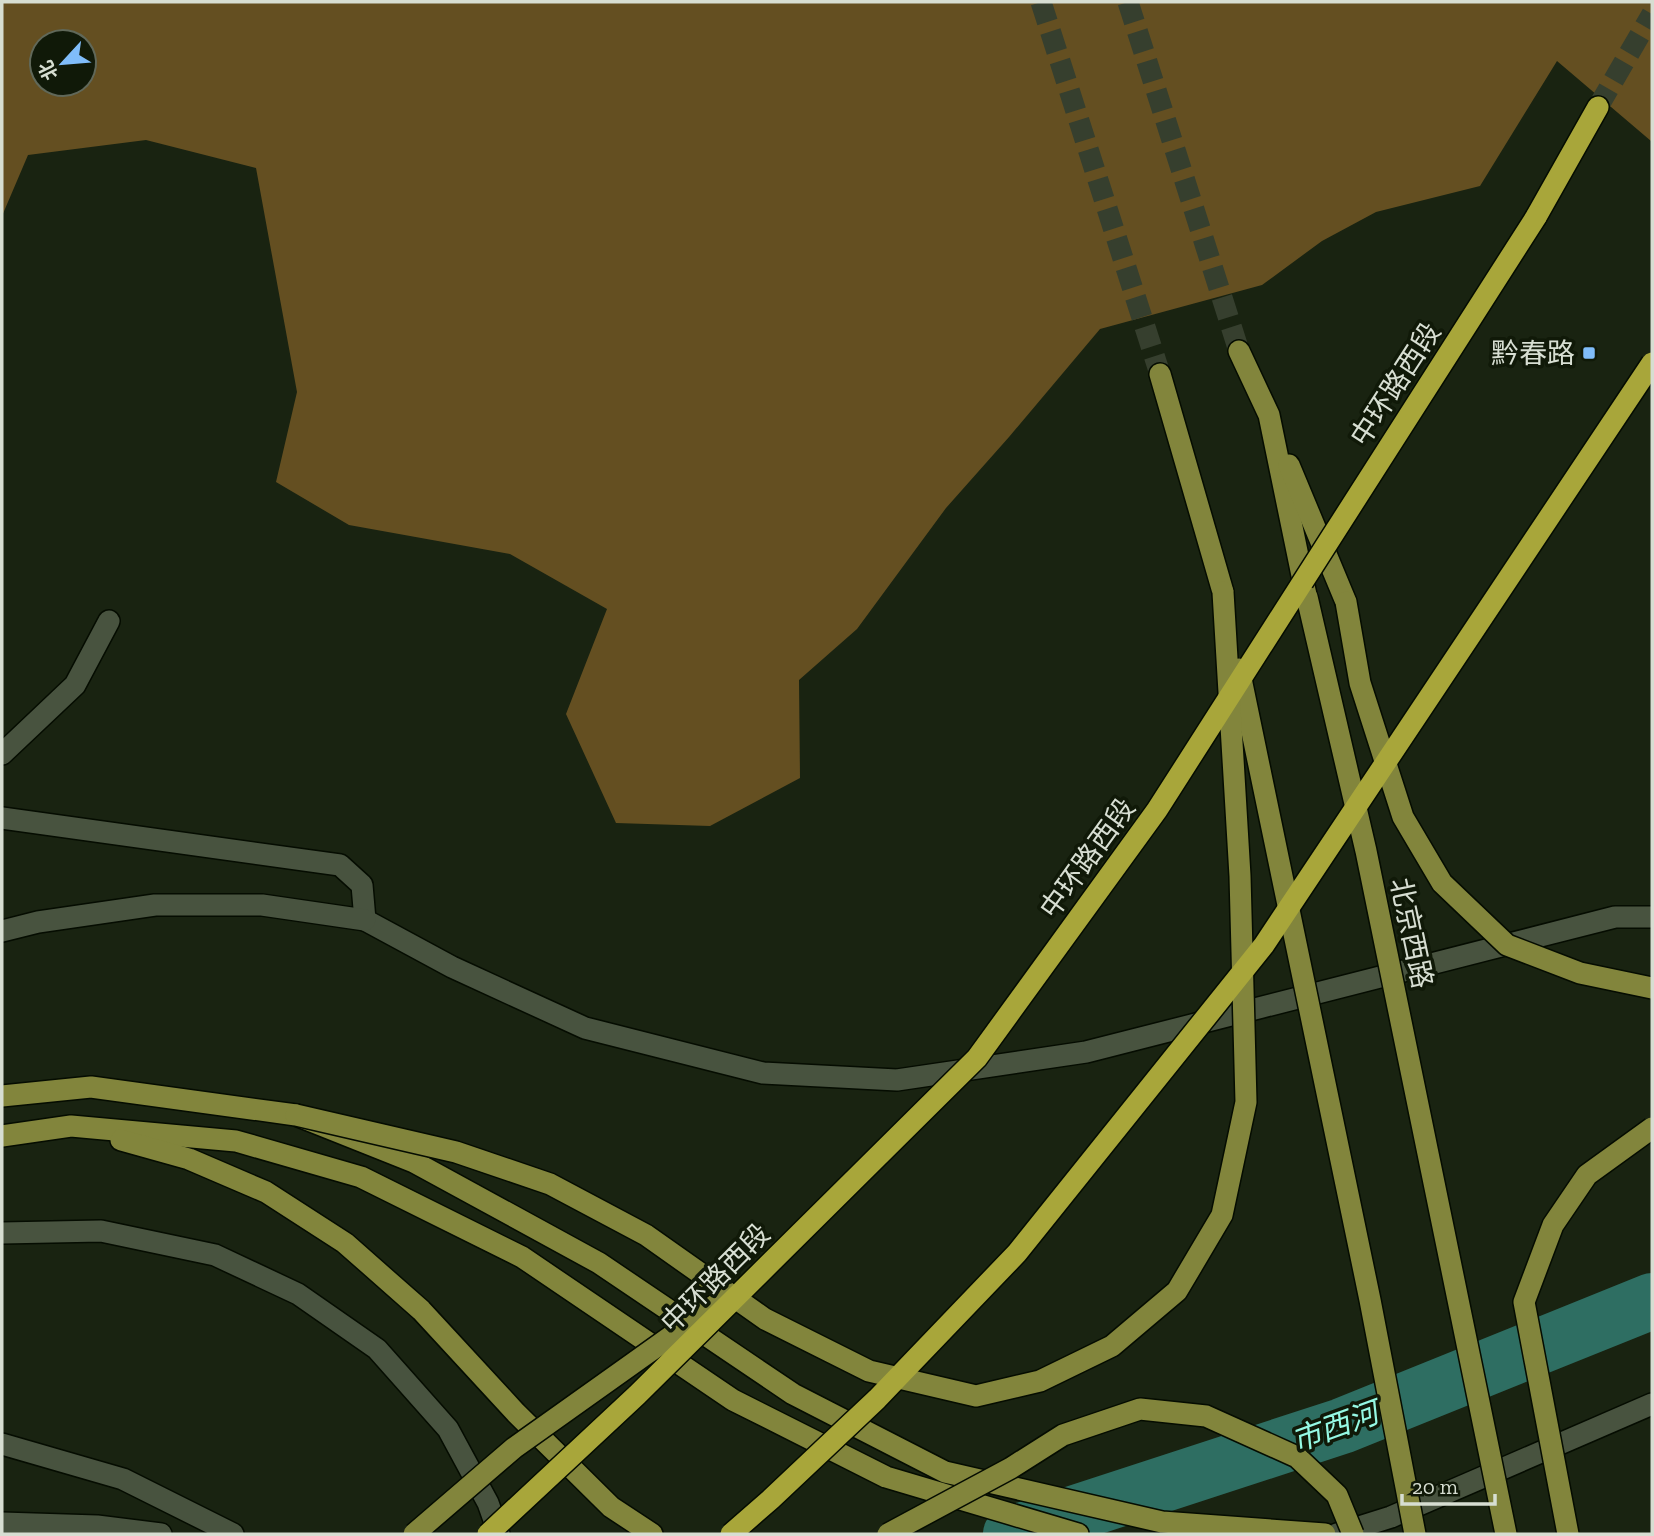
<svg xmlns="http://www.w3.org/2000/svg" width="1654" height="1536" font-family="'Zilla Slab','Noto Sans SC',serif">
<rect width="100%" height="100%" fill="#192311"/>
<path fill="#644f21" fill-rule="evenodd" d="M2,2H1652V140L1651,141L1557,61L1480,186L1376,212L1322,241L1262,285L1100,329L1009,437L946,508L857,629L799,680L800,778L710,826L616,823L566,714L607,609L510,554L349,525L276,482L297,392L256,168L146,140L28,155L2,216ZM42,42H84V84H42Z"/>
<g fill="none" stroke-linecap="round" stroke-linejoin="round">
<polyline stroke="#2e6e62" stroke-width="56" points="1011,1534 1342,1426 1652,1301"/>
<g stroke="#363f2e" stroke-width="21" stroke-dasharray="21 10" stroke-linecap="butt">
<polyline points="1041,2 1160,374"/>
<polyline points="1128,2 1239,351"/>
</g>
<polyline stroke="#363f2e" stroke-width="21" stroke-dasharray="21 10" stroke-linecap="butt" points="1598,107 1652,14"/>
<defs>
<g id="minor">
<polyline points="2,754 75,685 109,621"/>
<polyline points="2,818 340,865 362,885 365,920 452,967 585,1028 763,1073 897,1080 1086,1052 1615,917 1652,917"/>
<polyline points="2,931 38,922 155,905 262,905 365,920"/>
<polyline points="2,1233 101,1231 215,1255 298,1294 377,1349 448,1429 488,1503 499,1534"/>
<polyline points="2,1444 123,1479 233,1534"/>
<polyline points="2,1523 97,1526 161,1534"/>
<polyline points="1337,1534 1391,1517 1652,1404"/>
</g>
<g id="major">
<polyline points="1239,351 1269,415 1306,595"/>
<polyline points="1160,374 1223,592"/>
<polyline points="1289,465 1346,602"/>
<polyline points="2,1096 91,1087 296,1115 414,1162 599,1263 793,1394 945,1472 1162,1522 1325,1534"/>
<polyline points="2,1136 71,1126 236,1141 361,1177 522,1257 733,1400 886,1477 1078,1534"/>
<polyline points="121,1140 189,1159 266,1192 345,1243 421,1310 516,1413 611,1507 652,1534"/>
</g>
<polyline id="highway" points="1536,217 1598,107"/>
</defs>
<use href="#minor" stroke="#050c01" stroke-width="24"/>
<use href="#major" stroke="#050c01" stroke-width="24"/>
<use href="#highway" stroke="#050c01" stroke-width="24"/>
<use href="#minor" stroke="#48533f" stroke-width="21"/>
<use href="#major" stroke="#82853c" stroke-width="21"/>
<use href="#highway" stroke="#a8a63a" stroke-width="21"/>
<defs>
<g id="major-bridge">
<polyline points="1307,597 1366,851 1506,1534"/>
<polyline points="1346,602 1360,683 1403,817 1442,883 1507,945 1580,973 1652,988"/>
<polyline points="1239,669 1370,1300 1415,1534"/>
<polyline points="296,1115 456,1152 550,1184 646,1235 765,1319 869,1371 976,1396 1040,1381 1112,1346 1177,1291 1222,1215 1246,1102 1240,876 1223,592"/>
<polyline points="414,1534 514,1448 729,1295"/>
<polyline points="888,1534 1011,1468 1063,1435 1140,1409 1206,1416 1297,1457 1337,1495 1353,1534"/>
<polyline points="1568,1534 1524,1302 1553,1225 1587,1175 1652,1128"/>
</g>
<g id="highway-bridge">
<polyline points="488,1534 637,1395 977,1058 1157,810 1536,217"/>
<polyline points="731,1534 771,1499 877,1399 1017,1253 1264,945 1652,363"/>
</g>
</defs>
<use href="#major-bridge" stroke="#050c01" stroke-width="24" stroke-linecap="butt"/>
<use href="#highway-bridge" stroke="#050c01" stroke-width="24" stroke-linecap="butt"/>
<use href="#major-bridge" stroke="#82853c" stroke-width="21"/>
<use href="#highway-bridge" stroke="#a8a63a" stroke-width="21"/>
</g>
<rect fill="#80bdfa" stroke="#101908" stroke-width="2.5" x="1582" y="346" width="14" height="14" rx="3.5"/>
<g text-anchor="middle" stroke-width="7" stroke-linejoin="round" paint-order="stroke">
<g font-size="28" fill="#d7ded2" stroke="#101908" text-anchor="end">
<text x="1575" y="363">黔春路</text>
</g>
<g font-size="28" fill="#d7ded2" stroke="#101908">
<text transform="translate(1395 384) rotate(-57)" y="10">中环路西段</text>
<text transform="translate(1087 858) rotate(-54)" y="10">中环路西段</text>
<text transform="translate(1412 933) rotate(78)" y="10">北京西路</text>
<text transform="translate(715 1278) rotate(-45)" y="10">中环路西段</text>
</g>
<g font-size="30" font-style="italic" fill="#95f9e4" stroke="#101908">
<text transform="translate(1335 1427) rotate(-20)" y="10">市西河</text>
</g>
</g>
<rect width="1654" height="1536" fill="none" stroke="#d7ded2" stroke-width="7"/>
<g transform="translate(63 63) rotate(244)"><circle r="33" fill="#101908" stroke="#606859" stroke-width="2"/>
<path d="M0-5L12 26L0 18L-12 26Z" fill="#80bdfa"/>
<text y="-10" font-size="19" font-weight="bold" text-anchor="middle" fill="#d7ded2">北</text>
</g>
<path d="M1402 1494v10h93v-10" fill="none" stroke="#d7ded2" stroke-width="3.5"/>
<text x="1412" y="1494" font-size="21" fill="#d7ded2" stroke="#101908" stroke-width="5" paint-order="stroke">20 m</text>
</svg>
